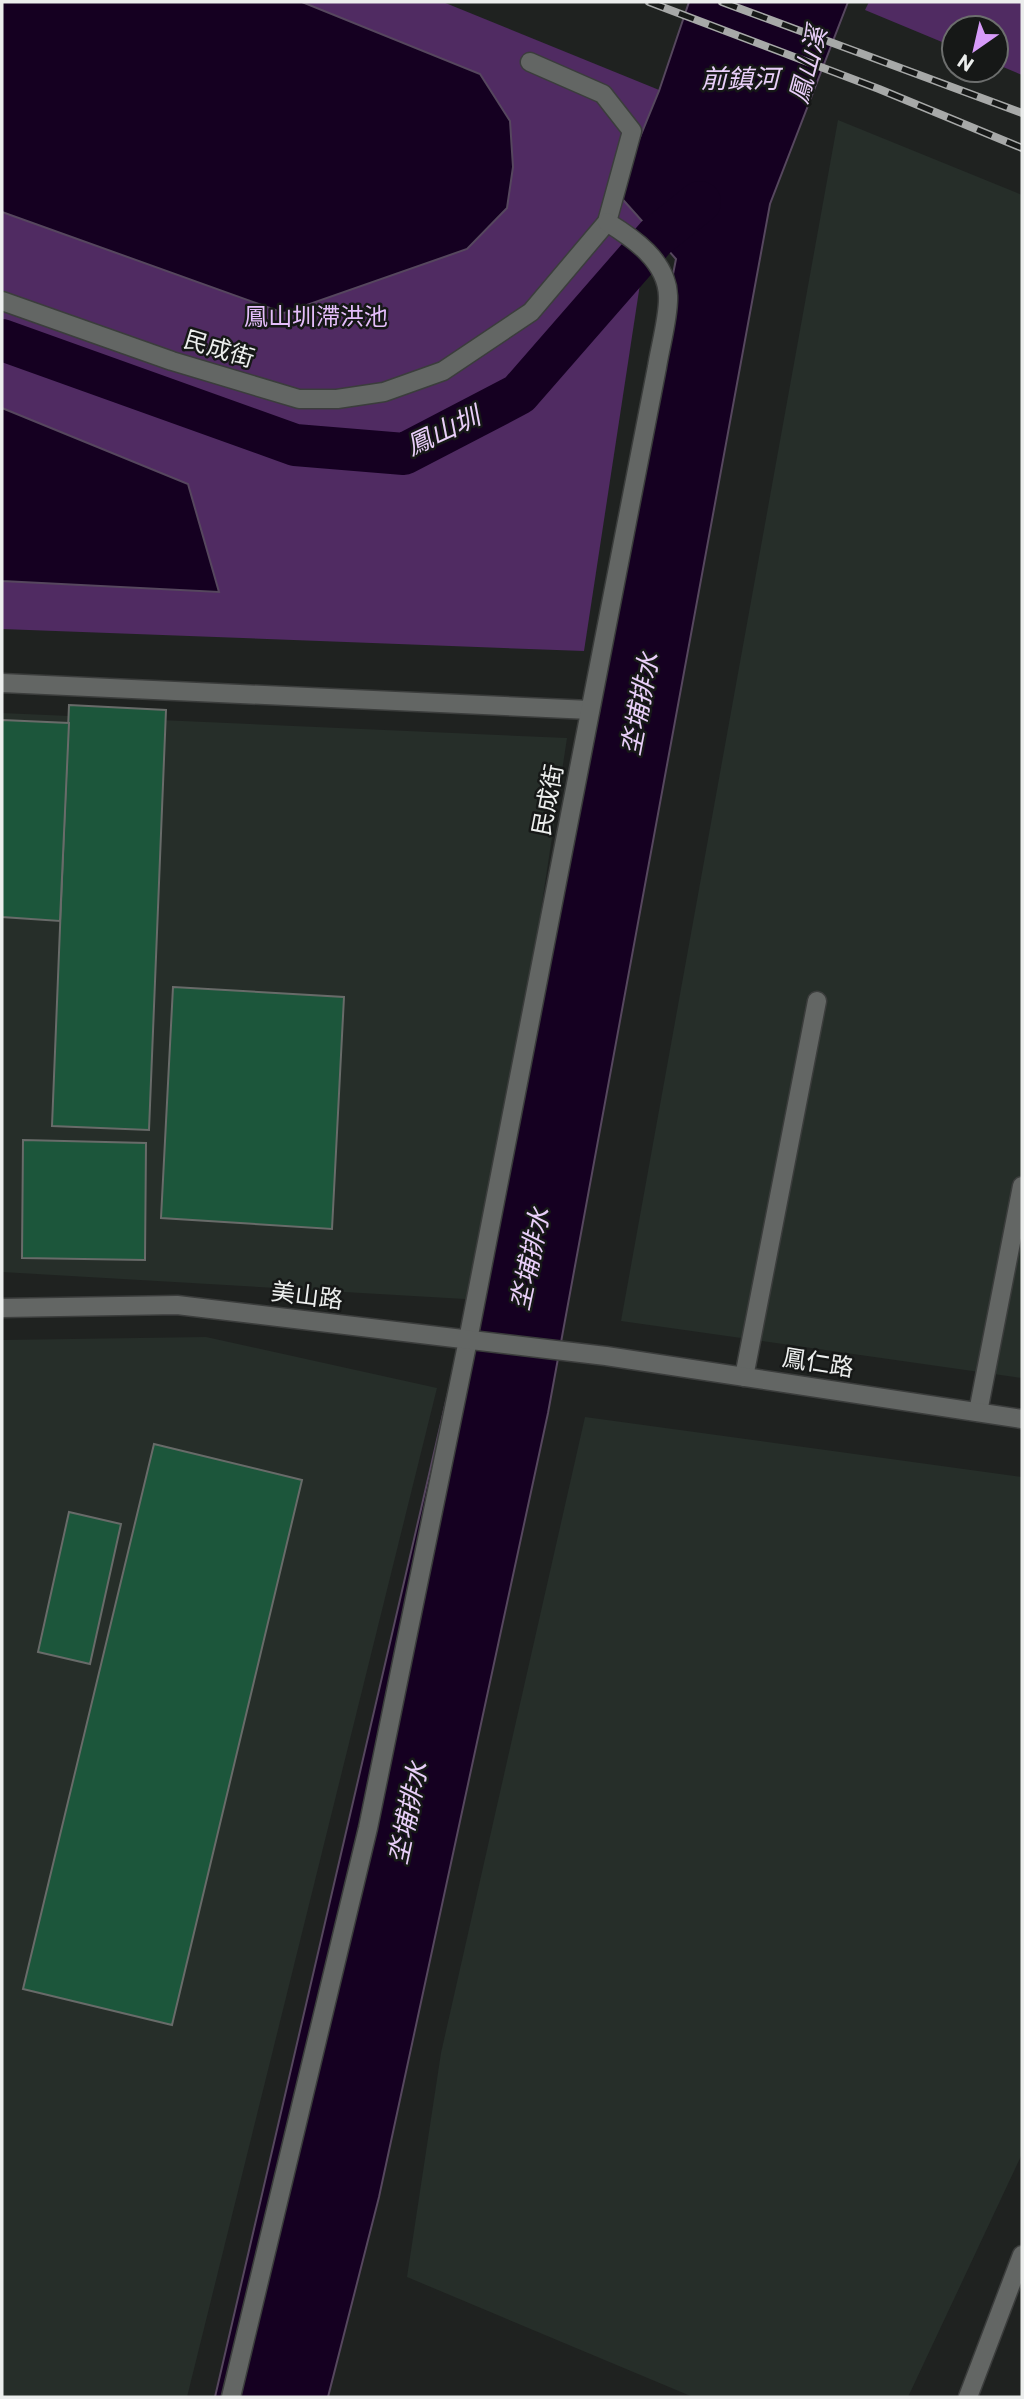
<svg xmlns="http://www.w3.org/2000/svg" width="1024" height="2399" font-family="Commissioner,'Noto Sans TC',sans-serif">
<rect width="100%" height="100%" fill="#1f2220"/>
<g fill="#262e29">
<polygon points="838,120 1022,195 1022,1378 621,1321"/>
<polygon points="2,713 567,738 482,1300 2,1272"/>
<polygon points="206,1337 437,1388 187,2397 2,2397 2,1340"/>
<polygon points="585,1417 1022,1477 1022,2154 908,2397 693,2397 407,2277 441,2053"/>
</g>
<g fill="#502b62">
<polygon points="2,2 443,2 669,94 584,651 2,629"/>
<polygon points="869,2 1022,2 1022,75 996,64 996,28 954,28 954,47 865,10"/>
</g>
<g fill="#150021" stroke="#56475e" stroke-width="2">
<polygon points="2,2 302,2 480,74 510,121 513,167 507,208 467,249 284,313 2,212"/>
<polygon points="689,2 848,2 770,204 548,1413 379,2197 328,2397 215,2397 479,1259 676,259 617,193 659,91"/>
<polygon points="2,408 188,484 219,592 2,581"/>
</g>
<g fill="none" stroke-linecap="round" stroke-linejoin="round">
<polyline stroke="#150021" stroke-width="42" points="2,340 295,445 404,454 519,394 656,237 700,202"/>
</g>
<g fill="#1c563b" stroke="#686b69" stroke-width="2">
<polygon points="69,705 166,710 149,1130 52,1126"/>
<polygon points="2,720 69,723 60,921 2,917"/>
<polygon points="173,987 344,997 332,1229 161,1218"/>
<polygon points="23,1140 146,1143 145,1260 22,1258"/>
<polygon points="154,1444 302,1480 172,2025 23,1989"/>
<polygon points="69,1512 121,1524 90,1664 38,1652"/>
</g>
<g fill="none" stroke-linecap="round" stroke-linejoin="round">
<defs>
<g id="lane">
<polyline points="2,301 172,361 299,399 337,399 384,392 443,371 531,312 607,222 632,131 603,94 530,62"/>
<polyline points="231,2397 368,1828 468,1340"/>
</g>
<g id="street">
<polyline points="2,683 590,710"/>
<path d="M468,1340L657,367C660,347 669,316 668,296C667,261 633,238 607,222"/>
<polyline points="744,1377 817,1001"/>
<polyline points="978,1412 1022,1186"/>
<polyline points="968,2397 1022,2255"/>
</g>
<polyline id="secondary" points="2,1308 177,1305 606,1356 1022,1419"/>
</defs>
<use href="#lane" stroke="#3b3d3c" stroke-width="21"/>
<use href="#street" stroke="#3b3d3c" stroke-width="21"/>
<use href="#secondary" stroke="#3b3d3c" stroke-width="21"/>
<use href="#lane" stroke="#636664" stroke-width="18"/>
<use href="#street" stroke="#636664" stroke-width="18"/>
<use href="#secondary" stroke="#636664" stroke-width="18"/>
<defs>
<g id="rail">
<polyline points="649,2 879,89 1022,148"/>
<polyline points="722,2 1022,113"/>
</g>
</defs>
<use href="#rail" stroke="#a7a9a8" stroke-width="8"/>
<use href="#rail" stroke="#161817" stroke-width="5" stroke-dasharray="16" stroke-linecap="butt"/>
</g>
<g text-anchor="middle" stroke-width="5" stroke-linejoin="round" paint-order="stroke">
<g font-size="24" fill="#e4bdfa" stroke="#161817">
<text x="316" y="325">鳳山圳滯洪池</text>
</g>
<g font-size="24" fill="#eceeed" stroke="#161817">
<text transform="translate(219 349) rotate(17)" y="8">民成街</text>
<text transform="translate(548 800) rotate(-79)" y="8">民成街</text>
<text transform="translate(307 1296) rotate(7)" y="8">美山路</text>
<text transform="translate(818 1363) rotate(9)" y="8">鳳仁路</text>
</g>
<g font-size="26" font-style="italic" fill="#e9cff9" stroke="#161817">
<text transform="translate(808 65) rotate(-75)" y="9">鳳山溪</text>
<text x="740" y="88">前鎮河</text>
<text transform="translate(443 431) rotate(-25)" y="9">鳳山圳</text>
<text transform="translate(640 704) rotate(-79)" y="9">坔埔排水</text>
<text transform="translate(530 1259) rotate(-78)" y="9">坔埔排水</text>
<text transform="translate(408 1813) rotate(-78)" y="9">坔埔排水</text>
</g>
</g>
<rect width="1024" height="2399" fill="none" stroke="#eceeed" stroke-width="7"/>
<g transform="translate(975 49) rotate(214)"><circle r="33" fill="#161817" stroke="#6c6e6d" stroke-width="2"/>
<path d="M0-5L12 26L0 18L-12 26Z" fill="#d79bf9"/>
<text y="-10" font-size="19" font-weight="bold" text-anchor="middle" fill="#eceeed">N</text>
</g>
</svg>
